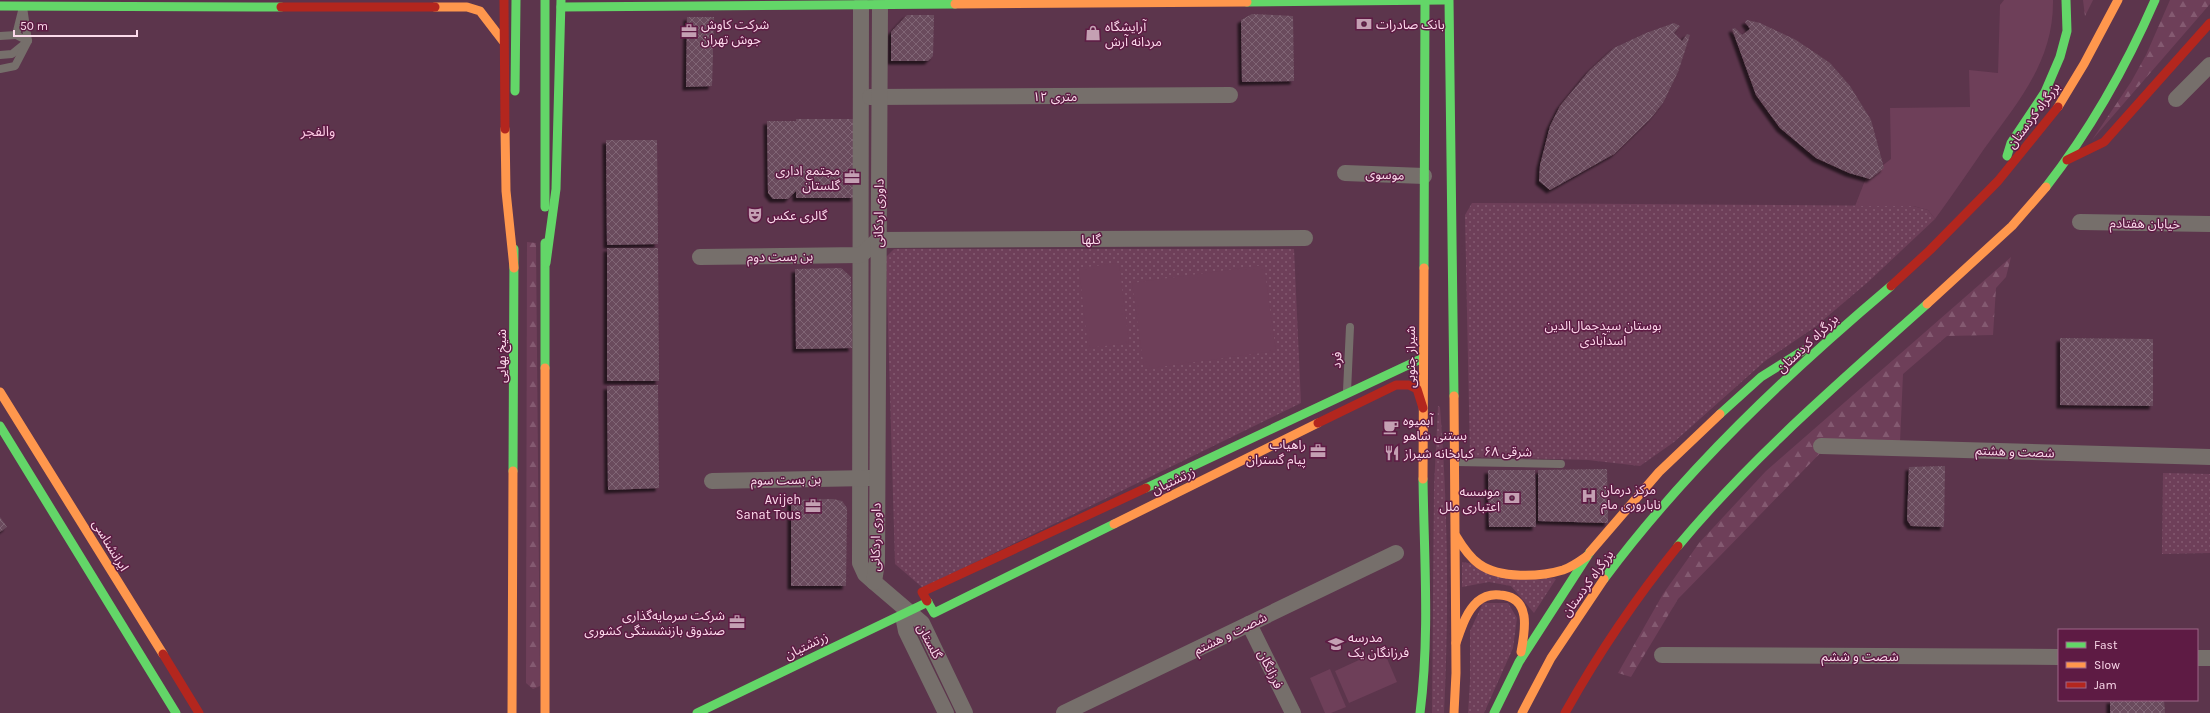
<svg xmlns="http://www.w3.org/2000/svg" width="2210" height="713" font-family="Karla,'Noto Sans Arabic',sans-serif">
<defs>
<pattern id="grass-dots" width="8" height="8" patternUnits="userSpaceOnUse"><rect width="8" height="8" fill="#6e3f59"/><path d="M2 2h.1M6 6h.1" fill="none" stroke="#845a71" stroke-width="1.8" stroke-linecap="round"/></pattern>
<pattern id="forest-firs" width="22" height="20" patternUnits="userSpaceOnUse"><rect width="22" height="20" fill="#6e3f59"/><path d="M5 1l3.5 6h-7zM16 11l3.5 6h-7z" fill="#845a71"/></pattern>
<pattern id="building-cross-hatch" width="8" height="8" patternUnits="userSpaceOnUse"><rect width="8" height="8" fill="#6a4c5d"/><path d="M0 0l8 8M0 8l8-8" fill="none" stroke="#806574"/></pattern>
<filter id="shadow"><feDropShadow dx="-3.5" dy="3.5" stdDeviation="1" flood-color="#0009"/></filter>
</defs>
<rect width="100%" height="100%" fill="#5c354c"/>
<g fill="url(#grass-dots)">
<polygon points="1472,203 1913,206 1928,210 1935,219 1868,282 1815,327 1765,361 1674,442 1640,466 1588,460 1470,457 1465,215"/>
<polygon points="894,249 1294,249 1301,403 923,588 895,564 886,257"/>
<path d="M1438,406L1440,407C1448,509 1449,612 1444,713H1432L1434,487Z"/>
<polygon points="2163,473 2210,474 2210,553 2162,554"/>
<polygon points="1462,562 1556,579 1534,613 1511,586 1489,582 1462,587"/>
<polygon points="1483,603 1508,603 1517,618 1513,648 1484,713 1468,713 1470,681 1470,631"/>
</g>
<g fill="url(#forest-firs)">
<polygon points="2083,0 2093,0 2085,16"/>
<polygon points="2170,0 2210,0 2210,4 2092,140 2131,82 2146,55"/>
<polygon points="527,242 536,243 540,686 533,689 526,683"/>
<polygon points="2011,257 2006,277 1996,288 1993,335 1947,336 1903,374 1900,442 1832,441 1678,599 1631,677 1618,673 1663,594 1699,543 1766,471"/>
</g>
<g fill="#6e3f59">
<path d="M2004,0H2053C2054,61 2018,102 1984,149C1968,172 1952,196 1935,219L1928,210L1913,206H1855L1866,178L1891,159L1890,108L1970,107L1969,70L1998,73L2000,5Z"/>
<polygon points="1119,263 1129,343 1088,348 1079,268"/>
<polygon points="1264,265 1276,351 1144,369 1132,283"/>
<polygon points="1383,649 1397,682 1349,703 1335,671"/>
<polygon points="1330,669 1346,707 1331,713 1325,713 1310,678"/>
</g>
<g fill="url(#building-cross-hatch)" filter="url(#shadow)">
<polygon points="1252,14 1293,16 1294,81 1242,82 1241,20"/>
<polygon points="907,15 934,15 933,56 928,61 891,61 891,32"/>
<polygon points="687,17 714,17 712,86 686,87"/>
<polygon points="1747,20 1760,23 1796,40 1830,63 1850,86 1871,120 1884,168 1870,179 1849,173 1816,158 1780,128 1756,95 1732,29 1735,28 1742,35 1750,29 1745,22"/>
<polygon points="1674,23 1680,26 1674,33 1682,41 1687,34 1690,35 1678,72 1663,103 1650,119 1614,154 1550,190 1539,181 1540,165 1550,126 1560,106 1589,71 1614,48 1646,33"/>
<polygon points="796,119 854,119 854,198 796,198 796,191 788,199 773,199 768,193 767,121 796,121"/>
<polygon points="606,140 657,140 658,244 607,245"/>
<polygon points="607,248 658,248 659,381 607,381"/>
<polygon points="841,268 851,277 852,348 796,349 795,269"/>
<polygon points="2060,338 2153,339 2153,406 2060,405"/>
<polygon points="658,385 659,488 608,490 607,386"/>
<polygon points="1945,466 1944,527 1911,526 1907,520 1909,467"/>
<polygon points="1607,469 1608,523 1538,521 1538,470"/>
<polygon points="1488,470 1535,470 1536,527 1489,527"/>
<polygon points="833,499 842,501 847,508 846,586 791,586 791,500"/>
<polygon points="0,517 7,527 0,532"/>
<polygon points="2110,700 2164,700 2165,713 2110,713"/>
</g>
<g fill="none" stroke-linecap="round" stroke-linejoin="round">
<g stroke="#766f6b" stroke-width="8">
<polyline points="0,36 16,35 22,11"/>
<polyline points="0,55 12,54 28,41 23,7"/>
<polyline points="0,69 15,66 28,41 16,35"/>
<polyline points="1347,391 1350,327"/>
<polyline points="1455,462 1561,464"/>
</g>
<g stroke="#766f6b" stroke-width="16">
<polyline points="861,5 860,563 865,574 874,582 922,623 965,713"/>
<polyline points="870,97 1230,95"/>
<polyline points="2176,99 2210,65"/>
<polyline points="1345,173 1424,176"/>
<polyline points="2080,222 2210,224"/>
<polyline points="700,257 861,255 878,240 1305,238"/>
<polyline points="1821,446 2210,457"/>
<polyline points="712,481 870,478"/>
<polyline points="874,582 877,562 880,5"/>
<polyline points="906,611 904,621 906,631 946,713"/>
<polyline points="1249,624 1293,713"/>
<polyline points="1662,655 2059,657"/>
<polyline points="2197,658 2210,658"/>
<polyline points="1064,713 1396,553"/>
</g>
<g stroke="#63d668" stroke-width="9">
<polyline points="545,0 545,207"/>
<polyline points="1449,0 1454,396"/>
<polyline points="1247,2 1444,0"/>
<polyline points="0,6 281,7"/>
<polyline points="561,7 955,4"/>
<polyline points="515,91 516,0"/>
<polyline points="2007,156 2011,143 2045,92 2060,57 2067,31 2066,0"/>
<path d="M2046,187C2091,129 2126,67 2155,0"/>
<polyline points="545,243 545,368"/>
<polyline points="546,263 556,189 561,0"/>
<polyline points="1424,268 1425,0"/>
<polyline points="1720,414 1761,377 1804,350"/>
<polyline points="0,426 176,713"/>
<polyline points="513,471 514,249"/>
<polyline points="1146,488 1423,358"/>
<path d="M1678,546C1752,457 1841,381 1927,304"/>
<path d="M1604,579C1686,469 1787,374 1891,286"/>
<polyline points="927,601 934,613 1114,524"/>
<polyline points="697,713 928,602"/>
<path d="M1420,713C1430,635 1424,557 1423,479"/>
<polyline points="1494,713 1519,662 1590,552"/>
</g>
<g stroke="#ff974d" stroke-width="9">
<polyline points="955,4 1247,2"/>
<polyline points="435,7 467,7 480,11 503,41"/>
<polyline points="2058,107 2084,64 2118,0"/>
<polyline points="505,129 506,191 514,268"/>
<polyline points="1927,304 2012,226 2046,187"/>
<polyline points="545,368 545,713"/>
<polyline points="0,392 163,654"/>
<polyline points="1423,479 1424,268"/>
<polyline points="1114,524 1318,423"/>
<path d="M1456,536C1462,546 1469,557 1479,564C1500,579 1540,577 1563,570C1572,567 1580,561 1587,556"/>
<polyline points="1590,552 1659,472 1720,414"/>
<path d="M1456,643C1461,629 1466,612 1477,602C1484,596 1492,594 1500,595C1532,597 1525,631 1521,652"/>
<polyline points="512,713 513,471"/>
<polyline points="1454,713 1456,673 1454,396"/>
<polyline points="1522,713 1551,658 1604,579"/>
</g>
<g stroke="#b3261e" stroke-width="9">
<polyline points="504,0 505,129"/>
<polyline points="281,7 435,7"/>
<polyline points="2067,160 2104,142 2210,23"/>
<polyline points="1891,286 1930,250 1998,181 2058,107"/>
<polyline points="1318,423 1396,385 1409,385 1417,389 1423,408"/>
<polyline points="927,601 922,592 1146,488"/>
<polyline points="163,654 199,713"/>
<path d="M1565,713C1598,654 1635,599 1678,546"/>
</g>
</g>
<defs>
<symbol id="bank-bare" viewBox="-9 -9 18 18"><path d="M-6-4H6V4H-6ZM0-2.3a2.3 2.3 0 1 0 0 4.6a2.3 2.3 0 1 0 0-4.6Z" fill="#c4a0b3" stroke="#5e1b44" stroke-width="2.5" paint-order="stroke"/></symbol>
<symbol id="office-bare" viewBox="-9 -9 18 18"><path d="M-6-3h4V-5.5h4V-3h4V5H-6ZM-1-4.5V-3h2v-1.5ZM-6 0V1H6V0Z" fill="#c4a0b3" stroke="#5e1b44" stroke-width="2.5" paint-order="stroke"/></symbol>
<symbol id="shop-bare" viewBox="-9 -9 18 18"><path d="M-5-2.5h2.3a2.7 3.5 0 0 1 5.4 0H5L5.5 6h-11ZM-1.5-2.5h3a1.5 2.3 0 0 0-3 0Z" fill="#c4a0b3" stroke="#5e1b44" stroke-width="2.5" paint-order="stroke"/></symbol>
<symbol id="theatre-bare" viewBox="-9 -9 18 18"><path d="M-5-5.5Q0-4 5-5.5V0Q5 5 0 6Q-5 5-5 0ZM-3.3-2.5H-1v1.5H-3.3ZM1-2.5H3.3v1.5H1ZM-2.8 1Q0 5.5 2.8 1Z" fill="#c4a0b3" stroke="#5e1b44" stroke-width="2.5" paint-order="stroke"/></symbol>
<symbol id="cafe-bare" viewBox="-9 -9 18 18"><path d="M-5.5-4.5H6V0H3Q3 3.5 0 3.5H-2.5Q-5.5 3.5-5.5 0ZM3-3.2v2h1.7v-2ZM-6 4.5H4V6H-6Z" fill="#c4a0b3" stroke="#5e1b44" stroke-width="2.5" paint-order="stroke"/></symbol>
<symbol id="restaurant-bare" viewBox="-9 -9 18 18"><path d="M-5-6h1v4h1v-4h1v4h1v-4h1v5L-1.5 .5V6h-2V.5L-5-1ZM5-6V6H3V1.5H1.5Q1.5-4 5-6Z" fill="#c4a0b3" stroke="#5e1b44" stroke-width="2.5" paint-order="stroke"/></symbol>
<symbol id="hospital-bare" viewBox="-9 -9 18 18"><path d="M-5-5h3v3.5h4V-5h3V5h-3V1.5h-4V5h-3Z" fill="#c4a0b3" stroke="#5e1b44" stroke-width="2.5" paint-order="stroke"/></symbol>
<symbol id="school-bare" viewBox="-9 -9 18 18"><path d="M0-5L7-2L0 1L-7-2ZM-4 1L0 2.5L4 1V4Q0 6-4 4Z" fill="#c4a0b3" stroke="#5e1b44" stroke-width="2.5" paint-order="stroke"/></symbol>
</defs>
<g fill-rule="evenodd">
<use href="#bank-bare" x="1353" y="13" width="22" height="22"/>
<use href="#office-bare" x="678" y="20" width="22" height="22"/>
<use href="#shop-bare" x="1082" y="22" width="22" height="22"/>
<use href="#office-bare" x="841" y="166" width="22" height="22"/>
<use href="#theatre-bare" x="744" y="204" width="22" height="22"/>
<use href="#cafe-bare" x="1380" y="416" width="22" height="22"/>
<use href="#office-bare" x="1307" y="440" width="22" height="22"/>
<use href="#restaurant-bare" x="1381" y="442" width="22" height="22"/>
<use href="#hospital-bare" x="1578" y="485" width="22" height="22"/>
<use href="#bank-bare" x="1501" y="487" width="22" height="22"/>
<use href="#office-bare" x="802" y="495" width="22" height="22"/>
<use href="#office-bare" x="726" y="611" width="22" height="22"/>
<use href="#school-bare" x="1325" y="633" width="22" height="22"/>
</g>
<g text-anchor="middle" stroke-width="3" stroke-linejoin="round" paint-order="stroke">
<g font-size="13" fill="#fcdaeb" stroke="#5e1b44" text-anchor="start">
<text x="701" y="29">شرکت کاوش<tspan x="701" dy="15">جوش تهران</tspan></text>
<text x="1376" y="29">بانک صادرات</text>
<text x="1105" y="31">آرایشگاه<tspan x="1105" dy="15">مردانه آرش</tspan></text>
<text x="840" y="175" text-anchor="end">مجتمع اداری<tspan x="840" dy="15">گلستان</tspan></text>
<text x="767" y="220">گالری عکس</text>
<text x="1403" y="425">آبمیوه<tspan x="1403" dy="15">بستنی شاهو</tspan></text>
<text x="1306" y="449" text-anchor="end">راهیاب<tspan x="1306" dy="15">پیام گستران</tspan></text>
<text x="1404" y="458">کبابخانه شیراز</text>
<text x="1601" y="494">مرکز درمان<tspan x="1601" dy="15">ناباروری مام</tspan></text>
<text x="1500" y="496" text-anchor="end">موسسه<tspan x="1500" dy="15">اعتباری ملل</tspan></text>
<text x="801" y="504" text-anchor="end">Avijeh<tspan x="801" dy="15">Sanat Tous</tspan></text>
<text x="725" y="620" text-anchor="end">شرکت سرمایه‌گذاری<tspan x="725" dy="15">صندوق بازنشستگی کشوری</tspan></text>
<text x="1348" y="642">مدرسه<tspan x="1348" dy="15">فرزانگان یک</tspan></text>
</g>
<g font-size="13" fill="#fcdaeb" stroke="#5e1b44">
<text x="1055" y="101">۱۲ متری</text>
<text transform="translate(2033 115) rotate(-53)" y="5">بزرگراه کردستان</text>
<text transform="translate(1385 174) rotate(2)" y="5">موسوی</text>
<text transform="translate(878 213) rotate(-89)" y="5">داوری اردکانی</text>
<text transform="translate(2145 223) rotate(1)" y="5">خیابان هفتادم</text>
<text x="1091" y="244">گلها</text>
<text transform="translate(780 256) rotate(-1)" y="5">بن بست دوم</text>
<text transform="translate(1807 343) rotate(-43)" y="5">بزرگراه کردستان</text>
<text transform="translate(501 356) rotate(-90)" y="5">شیخ بهایی</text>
<text transform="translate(1410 357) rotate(-90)" y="5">شیراز جنوبی</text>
<text transform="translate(1336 360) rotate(-87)" y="5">فرد</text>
<text transform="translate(1508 451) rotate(1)" y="5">۶۸ شرقی</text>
<text transform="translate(2015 451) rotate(2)" y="5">شصت و هشتم</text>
<text transform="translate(786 479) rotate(-1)" y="5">بن بست سوم</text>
<text transform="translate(1173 480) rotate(-26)" y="5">زرتشتیان</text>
<text transform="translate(875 537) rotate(-89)" y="5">داوری اردکانی</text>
<text transform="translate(111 545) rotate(59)" y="5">ایرانشناسی</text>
<text transform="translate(1587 583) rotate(-54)" y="5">بزرگراه کردستان</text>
<text transform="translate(1230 633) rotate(-26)" y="5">شصت و هشتم</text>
<text transform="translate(930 641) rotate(62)" y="5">گلستان</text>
<text transform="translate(806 645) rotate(-26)" y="5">زرتشتیان</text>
<text x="1860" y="661">شصت و ششم</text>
<text transform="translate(1271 669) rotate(64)" y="5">فرزانگان</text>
</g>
<g font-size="13" fill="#fcd5e9" stroke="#5e1b44">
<text x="1603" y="330">بوستان سیدجمال‌الدین<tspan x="1603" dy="15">اسدآبادی</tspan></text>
</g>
<g font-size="14" fill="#fac8e1" stroke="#5e1b44">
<text x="318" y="136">والفجر</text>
</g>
</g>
<rect x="2058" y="629" width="140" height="72" fill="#5e1b44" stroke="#9d6787"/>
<rect x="2066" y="642" width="20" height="6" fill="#63d668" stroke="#9d6787"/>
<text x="2094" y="649" font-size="12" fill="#fcdaeb">Fast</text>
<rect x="2066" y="662" width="20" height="6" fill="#ff974d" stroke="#9d6787"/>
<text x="2094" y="669" font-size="12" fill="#fcdaeb">Slow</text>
<rect x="2066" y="682" width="20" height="6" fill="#b3261e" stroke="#9d6787"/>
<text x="2094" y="689" font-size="12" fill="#fcdaeb">Jam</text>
<path d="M14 30v6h123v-6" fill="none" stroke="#fcdaeb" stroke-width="2"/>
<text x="20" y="30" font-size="12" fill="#fcdaeb" stroke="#5e1b44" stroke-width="3" paint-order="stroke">50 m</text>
</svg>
